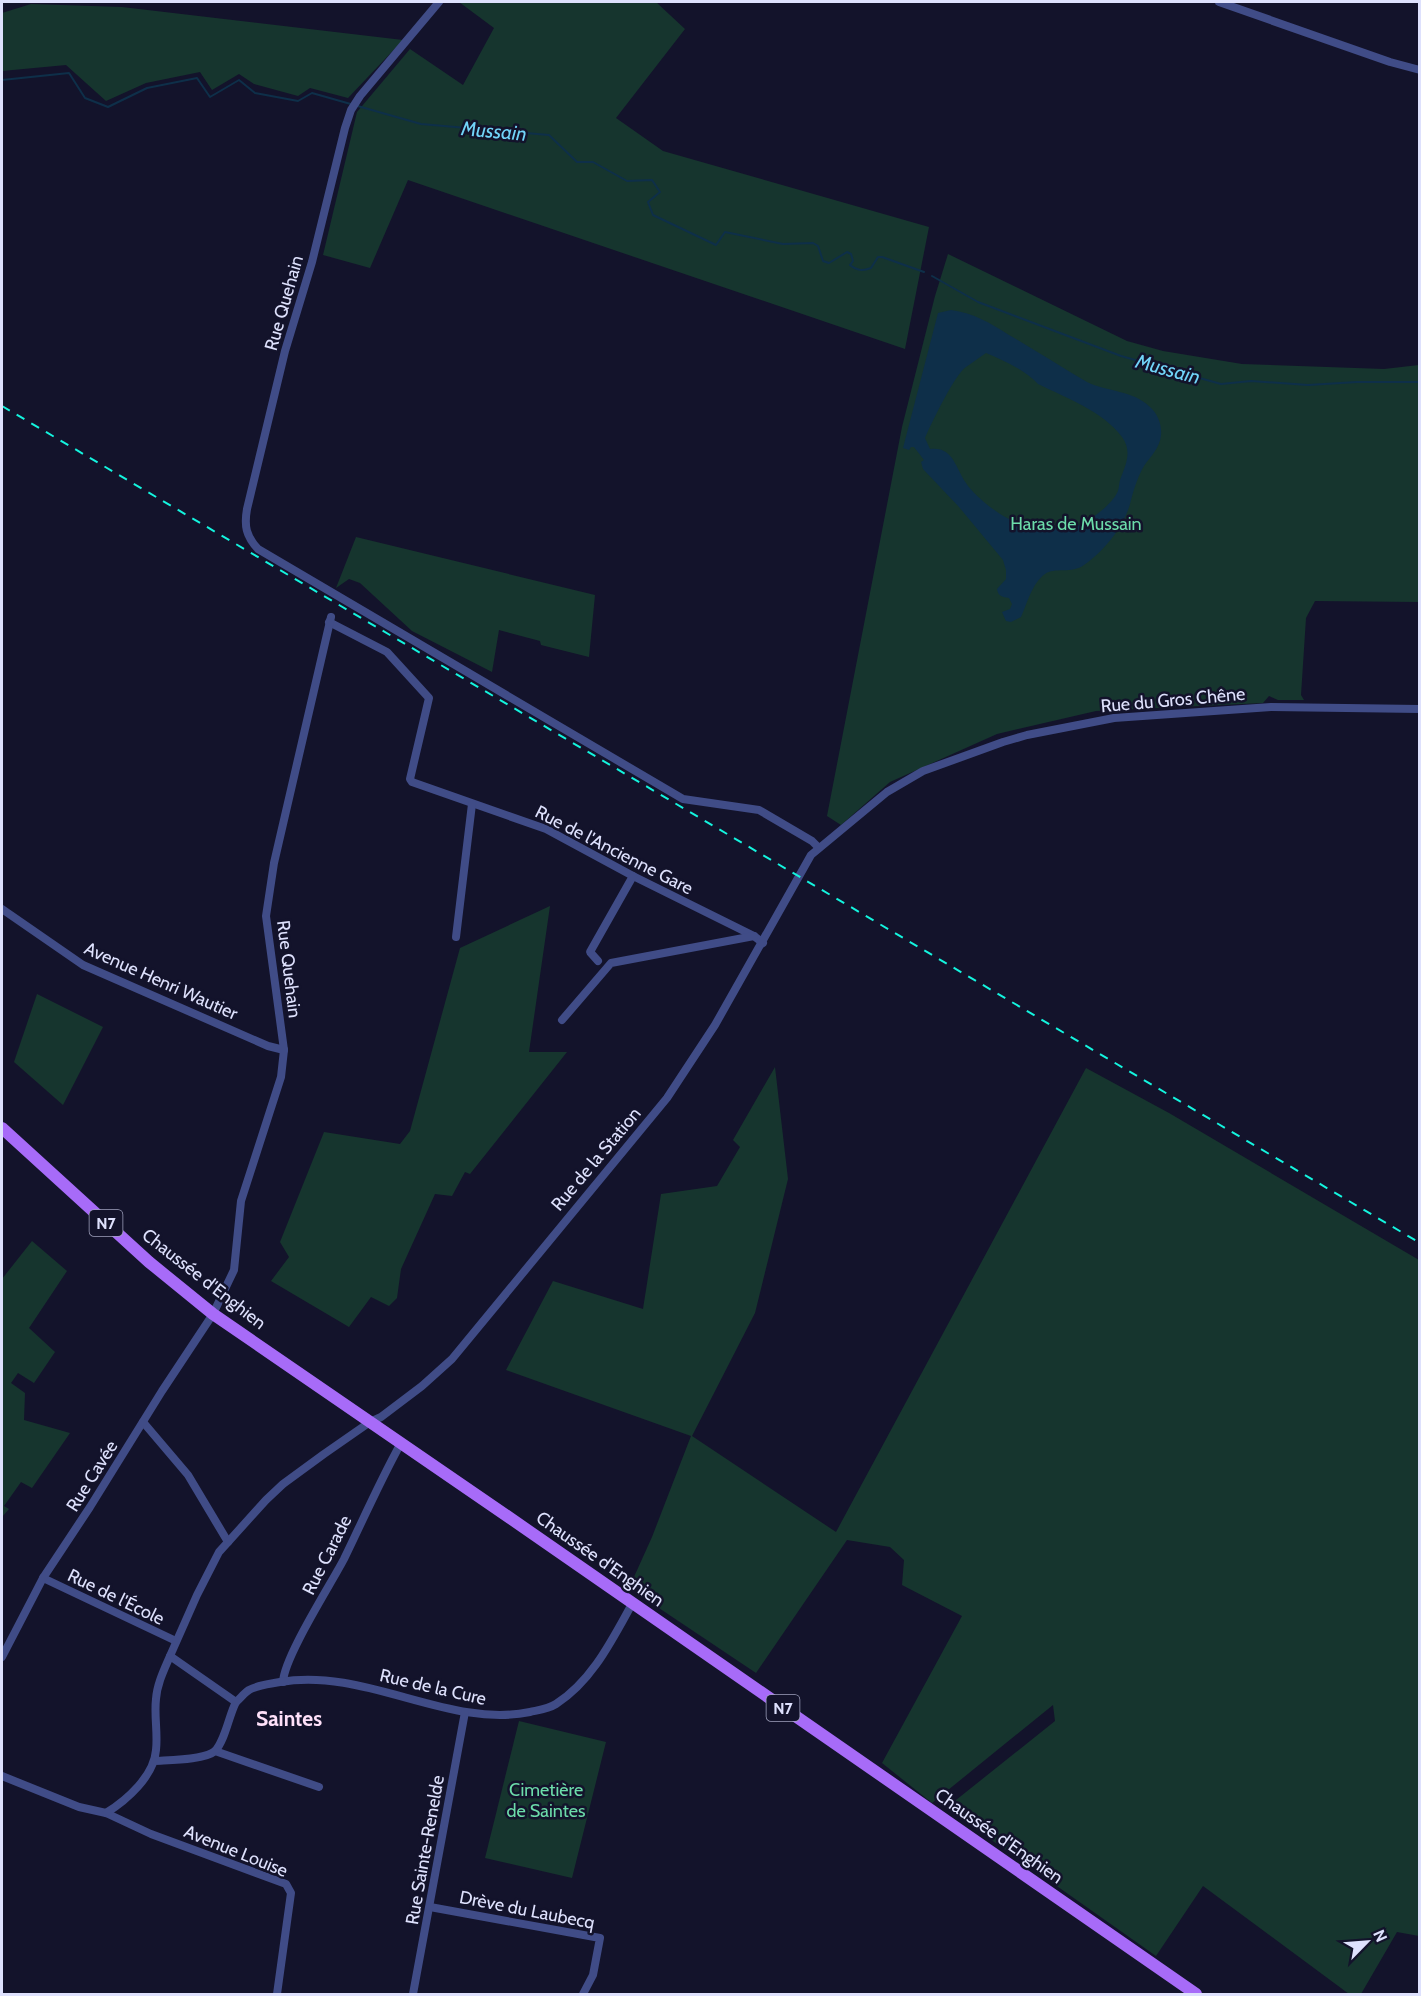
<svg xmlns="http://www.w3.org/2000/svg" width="1421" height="1996" font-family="Cabin,sans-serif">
<rect width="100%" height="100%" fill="#13132b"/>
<g fill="#16352e">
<polygon points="459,2 656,2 685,29 616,118 663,151 929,227 905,349 408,180 370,268 323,255 357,112 410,49 463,85 494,28"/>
<polygon points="31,4 122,7 403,40 348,98 310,88 298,96 254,84 239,74 212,90 200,72 146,83 106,101 66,65 2,71 2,13"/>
<polygon points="948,254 1127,341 1163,351 1242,364 1384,369 1419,365 1419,602 1315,601 1306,618 1301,695 1304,700 1278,700 1269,696 1263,703 1096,711 997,734 890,782 841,825 827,816 902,427 935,296"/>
<polygon points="356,537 595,595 589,657 541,645 540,641 499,630 492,672 412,631 360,583 349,579 336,588"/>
<polygon points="550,906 529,1052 567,1052 470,1174 465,1172 452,1196 435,1194 401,1269 397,1298 389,1306 371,1297 349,1327 271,1281 289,1257 280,1242 324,1132 400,1144 410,1131 460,948"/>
<polygon points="37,994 103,1027 63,1105 14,1062"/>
<polygon points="775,1067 788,1179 755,1313 692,1436 836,1532 1086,1068 1169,1113 1419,1260 1419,1936 1397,1932 1361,1994 1349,1994 1203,1886 1156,1956 946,1808 1055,1721 1053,1705 932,1803 882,1763 962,1616 902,1585 904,1560 890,1547 847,1540 756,1673 629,1588 652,1537 691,1436 506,1370 553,1281 643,1309 661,1194 717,1186 740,1147 733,1140"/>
<polygon points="32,1241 67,1271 29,1328 55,1352 34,1383 18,1373 11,1383 25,1393 24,1420 70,1433 32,1488 21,1482 4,1506 9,1509 2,1517 2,1279"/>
<polygon points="519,1721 606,1742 572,1878 485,1858"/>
</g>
<path fill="#0e2f49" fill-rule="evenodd" d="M951,310C974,313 990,323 1009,335C1035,350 1061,367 1087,382C1107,392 1133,390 1150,407C1158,414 1162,425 1161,435C1160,448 1150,457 1144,466C1137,478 1133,492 1130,504C1123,528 1104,551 1084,565C1072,574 1054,567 1045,574C1032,583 1027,604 1021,617L1011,622L1006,621L1002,612L1010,609L1012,604L1009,598C1002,597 998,596 997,589L1006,579V570L1003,560L959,507L923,469L921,462L924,460L914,447H911L909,450L903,448L938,313ZM986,353C1003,360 1025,370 1038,384C1066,398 1103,411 1122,437C1133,452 1125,466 1120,480C1119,484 1119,490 1117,493C1111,505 1090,521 1079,525C1061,531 1038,526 1020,523C1005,521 974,496 966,483C955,467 953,446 930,449L925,438C931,424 955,374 966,367C973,362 979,358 986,353Z"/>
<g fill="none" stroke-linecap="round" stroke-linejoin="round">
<g stroke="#0e2f49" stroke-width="2">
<path d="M2,80L69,73L85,98L108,107L147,88L197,78L210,97L239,80L255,93L298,101L312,93L421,124L549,135L577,162H593L627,181L652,180L660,192L648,202L653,215L716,245L725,232L783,244L813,243L818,246L823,261L829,263L847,252L851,254L853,261L850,265C857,271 863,271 871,268L878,257H882L924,272"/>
<polyline points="932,276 978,302 1121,356 1221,384 1251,381 1308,385 1357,382 1420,382"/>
</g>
<g stroke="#404c87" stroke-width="8">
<path d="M439,2L360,96L351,110L345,128L312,262L285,351L247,509C244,526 246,536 258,549L683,799L759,810L812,841L819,848"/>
<polyline points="1219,2 1390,62 1420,70"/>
<polyline points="329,622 387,652 429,698 410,779 412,782 546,829 633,876 754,936 763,943"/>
<polyline points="2,909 83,965 268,1046 284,1050"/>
<polyline points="456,937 472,804"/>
<polyline points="598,961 590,952 633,876"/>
<polyline points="562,1020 611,963 754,936"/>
<polyline points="143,1422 188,1475 228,1542"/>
<polyline points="43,1578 176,1641"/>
<polyline points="170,1656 197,1595 219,1552 266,1500 283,1484 324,1454 370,1422 381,1417 422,1386 452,1359 667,1098 715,1025 811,855 887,792 923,771 1003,742 1027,735 1114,718 1271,707 1420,709"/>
<polyline points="2,1657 43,1578 90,1507 162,1391 213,1314 234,1270 241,1201 281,1077 284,1050 266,916 274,863 331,617"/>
<path d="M283,1682C284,1657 331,1584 344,1559C363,1520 380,1481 401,1443"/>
<path d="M236,1702C240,1699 244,1693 249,1690C258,1685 270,1684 280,1682C366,1667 448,1729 530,1712C539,1710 548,1709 556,1704C592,1681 612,1640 632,1604"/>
<polyline points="215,1751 319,1787"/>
<polyline points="2,1776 79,1807 106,1813 151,1834 286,1884 291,1893 277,1994"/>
<path d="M106,1813C127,1800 154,1776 156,1750C158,1733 154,1716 156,1699C157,1684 164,1670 170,1656L236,1702C229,1715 225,1741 215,1751C205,1760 169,1760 155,1761"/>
<polyline points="430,1907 600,1938 593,1975 583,1994"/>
<polyline points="413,1994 465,1712"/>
</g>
<polyline stroke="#a76bf8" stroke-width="12" points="2,1128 149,1262 213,1314 510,1518 1196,1994"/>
<polyline stroke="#14f4de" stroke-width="2" stroke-dasharray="9 8" stroke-linecap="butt" points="2,406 1420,1243"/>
</g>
<g text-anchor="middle" stroke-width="5" stroke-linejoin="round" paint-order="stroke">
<g fill="#13132b" stroke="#a1a3be" stroke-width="1.5">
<rect x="89.5" y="1210" width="33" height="26" rx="4.5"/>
<rect x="766.5" y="1695" width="33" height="26" rx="4.5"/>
</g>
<g font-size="16" font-weight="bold" fill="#dee1fd">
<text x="106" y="1229">N7</text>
<text x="783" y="1714">N7</text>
</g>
<g font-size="18" fill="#dee1fd" stroke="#13132b">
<text transform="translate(284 303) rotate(-74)" y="6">Rue Quehain</text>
<text transform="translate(1173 700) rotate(-5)" y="6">Rue du Gros Chêne</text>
<text transform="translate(614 850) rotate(27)" y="6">Rue de l'Ancienne Gare</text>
<text transform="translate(289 969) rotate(83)" y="6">Rue Quehain</text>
<text transform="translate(161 981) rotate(24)" y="6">Avenue Henri Wautier</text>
<text transform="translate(596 1159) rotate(-50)" y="6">Rue de la Station</text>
<text transform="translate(204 1279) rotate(38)" y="6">Chaussée d'Enghien</text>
<text transform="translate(92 1476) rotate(-58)" y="6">Rue Cavée</text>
<text transform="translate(327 1555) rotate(-63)" y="6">Rue Carade</text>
<text transform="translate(600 1559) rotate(35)" y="6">Chaussée d'Enghien</text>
<text transform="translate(116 1597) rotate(26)" y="6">Rue de l'École</text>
<text transform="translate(433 1687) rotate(13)" y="6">Rue de la Cure</text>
<text transform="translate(999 1836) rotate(35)" y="6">Chaussée d'Enghien</text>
<text transform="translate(425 1850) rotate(-80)" y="6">Rue Sainte-Renelde</text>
<text transform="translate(236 1851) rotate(22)" y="6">Avenue Louise</text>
<text transform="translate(527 1910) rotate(11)" y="6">Drève du Laubecq</text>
</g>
<g font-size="18" fill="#6cdcaa" stroke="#13132b">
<text x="1076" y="530">Haras de Mussain</text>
<text x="546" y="1796">Cimetière<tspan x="546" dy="21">de Saintes</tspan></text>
</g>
<g font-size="20" font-style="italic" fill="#71d4f8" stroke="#13132b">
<text transform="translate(494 131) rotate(5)" y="7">Mussain</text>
<text transform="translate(1168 369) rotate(15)" y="7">Mussain</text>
</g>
<g font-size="21" font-weight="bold" fill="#fee0f9" stroke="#13132b">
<text x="289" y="1726">Saintes</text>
</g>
</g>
<rect width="1421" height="1996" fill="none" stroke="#dee1fd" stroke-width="6"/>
<g transform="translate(1367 1942) rotate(65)" stroke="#13132b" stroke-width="4.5" paint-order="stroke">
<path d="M0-4.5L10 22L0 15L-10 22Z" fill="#dee1fd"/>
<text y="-9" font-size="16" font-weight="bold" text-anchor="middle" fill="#dee1fd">N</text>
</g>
</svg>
